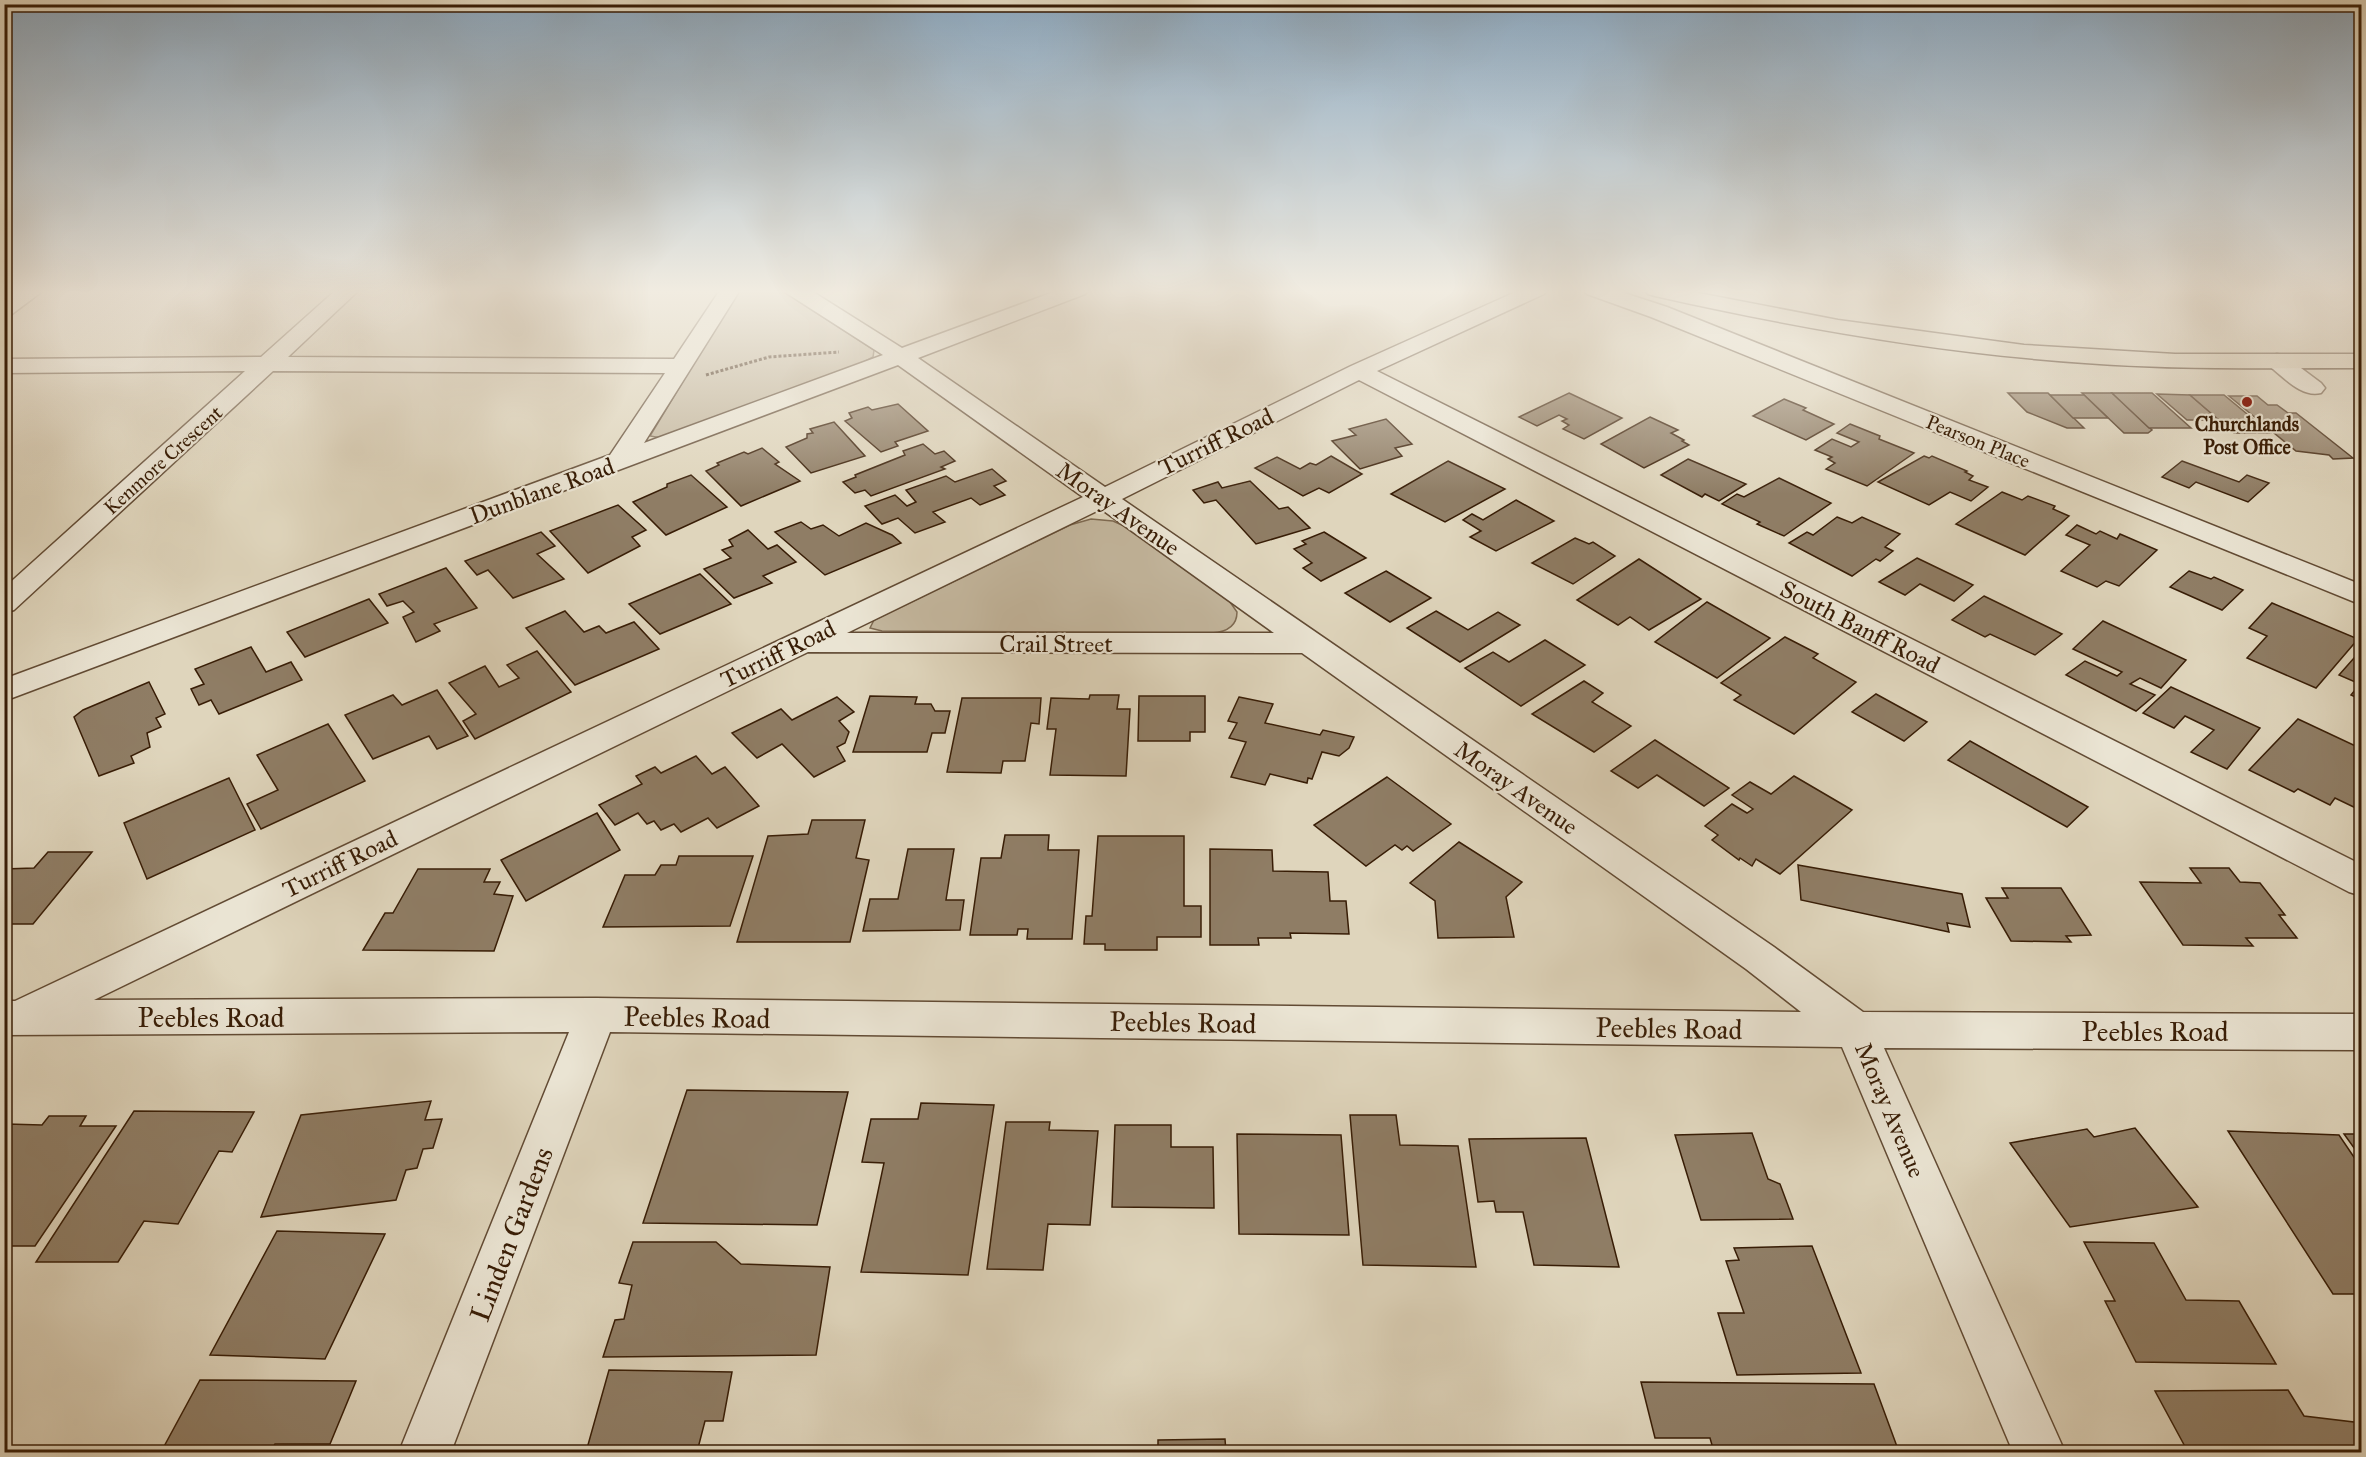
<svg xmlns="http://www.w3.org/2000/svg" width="2366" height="1457" font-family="'IM FELL Great Primer',serif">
<rect width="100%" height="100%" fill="#dfd5bc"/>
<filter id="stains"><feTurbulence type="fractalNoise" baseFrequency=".00333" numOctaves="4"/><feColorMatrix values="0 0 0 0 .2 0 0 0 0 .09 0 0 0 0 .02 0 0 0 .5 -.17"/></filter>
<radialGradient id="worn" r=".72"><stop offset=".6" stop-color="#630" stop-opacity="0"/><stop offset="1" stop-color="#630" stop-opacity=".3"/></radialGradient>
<g fill="#c3b69d" stroke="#7e6a52" stroke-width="1.5">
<polygon points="738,290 781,290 874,350 873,357 862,363 662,438 650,436"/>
<path d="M1091,519L1113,521L1124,526L1230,602L1237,612C1237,627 1225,632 1212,633L882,631L870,628L874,620L1070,525Z"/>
</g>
<g fill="#8f7d65" stroke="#381d06" stroke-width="1.5">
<polygon points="1569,393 1622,418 1584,439 1563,429 1569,425 1562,421 1567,419 1559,415 1537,426 1519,417"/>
<polygon points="2008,393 2048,393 2084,428 2067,428 2027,412"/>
<polygon points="2082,393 2112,393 2152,430 2148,433 2124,433"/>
<polygon points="2112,393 2152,393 2191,428 2149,428"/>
<polygon points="2157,394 2190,395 2219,420 2187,420"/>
<polygon points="2050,395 2084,395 2108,418 2073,418"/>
<polygon points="2190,395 2224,395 2270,433 2234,433"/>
<polygon points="2229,396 2257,396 2268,405 2277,405 2288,413 2296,413 2353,458 2333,459 2329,455 2296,451"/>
<polygon points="1784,399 1806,408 1803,410 1834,424 1806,440 1753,416"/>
<polygon points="898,404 928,431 895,442 898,446 881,452 845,421 852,418 849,413 868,407 872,410"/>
<polygon points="1650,417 1678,430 1671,433 1684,440 1682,441 1689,445 1644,468 1601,444"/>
<polygon points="1386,419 1412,444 1395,448 1402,456 1360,469 1332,441 1356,435 1349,429"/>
<polygon points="834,422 865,456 811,473 786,447 807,438 807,434 813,433 810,429"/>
<polygon points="1850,424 1880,436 1879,439 1914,453 1867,486 1826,469 1835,463 1828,459 1832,457 1815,450 1832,439 1851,447 1859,442 1837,433"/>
<polygon points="923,444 935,454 944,451 955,461 941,467 945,469 871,496 865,490 855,493 843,482 856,477 855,475 905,455 903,451"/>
<polygon points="762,448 779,462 775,464 800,481 741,506 706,471 719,465 717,463 744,452 748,454"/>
<polygon points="1331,456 1362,474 1329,493 1319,488 1303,496 1255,468 1277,457 1300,469 1310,463 1316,465"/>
<polygon points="1924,456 1929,458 1932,456 1967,471 1965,472 1973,476 1969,480 1988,487 1971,501 1950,492 1929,505 1878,482"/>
<polygon points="1688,459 1746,484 1719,501 1705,494 1702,497 1661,475"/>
<polygon points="1448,461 1505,489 1445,522 1391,494"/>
<polygon points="2182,461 2239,482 2247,475 2269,483 2248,502 2196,482 2189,488 2162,477"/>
<polygon points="992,469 1006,481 994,486 1005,495 980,505 971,498 933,512 945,522 915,533 898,518 882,524 865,506 895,495 907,506 916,502 906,490 946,476 955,482"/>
<polygon points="691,475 727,507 666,535 633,502 667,487 667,484"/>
<polygon points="1779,478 1831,503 1784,536 1757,524 1760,522 1722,504 1737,494 1744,497"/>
<polygon points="1250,481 1279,509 1288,507 1310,528 1256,544 1216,500 1204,503 1193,490 1218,482 1222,488"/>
<polygon points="2002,492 2022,500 2028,496 2055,506 2053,509 2069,516 2025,555 1956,524"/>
<polygon points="1516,500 1554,521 1496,551 1470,537 1481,531 1463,520 1472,514 1483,520"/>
<polygon points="618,505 646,530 632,537 640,546 588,573 550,531"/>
<polygon points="1837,517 1852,523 1862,517 1900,534 1885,547 1893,551 1880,561 1876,559 1852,576 1789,543 1807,532 1813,535"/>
<polygon points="801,522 811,529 823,525 839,536 866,523 892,535 901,543 825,575 775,532"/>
<polygon points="2077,525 2096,534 2100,531 2117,539 2120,534 2157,550 2119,586 2106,581 2097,587 2061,571 2090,545 2066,535"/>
<polygon points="748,530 768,549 777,545 796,562 763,576 772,583 734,598 704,569 731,558 722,550 733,546 729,540"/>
<polygon points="541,532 555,546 537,554 564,579 513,598 488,570 477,575 465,561"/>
<polygon points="1324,532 1366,558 1321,581 1303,568 1312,563 1294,549 1306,544 1302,541"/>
<polygon points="1575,538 1589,544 1593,542 1615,556 1573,584 1532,563"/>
<polygon points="1917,558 1973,585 1954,601 1920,584 1905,595 1879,582"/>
<polygon points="1639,559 1701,599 1649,630 1630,617 1618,625 1577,600"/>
<polygon points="446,568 477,608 434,624 440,631 416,642 403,617 414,612 403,601 387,606 379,594"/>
<polygon points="1386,571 1431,598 1390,622 1345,593"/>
<polygon points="2189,571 2211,579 2214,577 2243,590 2222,610 2170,587"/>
<polygon points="700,574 731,604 660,634 629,604"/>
<polygon points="1984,596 2062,634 2035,655 1990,634 1985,637 1952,620"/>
<polygon points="369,599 388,623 305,657 287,632"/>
<polygon points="1707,602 1770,638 1717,678 1655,642"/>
<polygon points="2272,603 2358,639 2316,688 2247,658 2267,636 2249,628"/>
<polygon points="565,611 584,632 599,626 606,633 634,622 659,649 575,685 526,628"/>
<polygon points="1436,611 1468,630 1498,612 1520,625 1460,662 1407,628"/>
<polygon points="2103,621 2186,660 2161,688 2140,678 2130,684 2155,695 2136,711 2066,675 2085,661 2117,676 2122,672 2073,649"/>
<polygon points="1785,637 1818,654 1813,658 1856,682 1794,734 1734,700 1741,695 1721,683"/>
<polygon points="1545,640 1585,665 1521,706 1465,668 1493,652 1509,662"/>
<polygon points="251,647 266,672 291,662 302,680 219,714 211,700 199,705 191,689 204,684 195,669"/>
<polygon points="2362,649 2362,700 2351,695 2360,684 2339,675"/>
<polygon points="537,651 571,692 475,739 463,721 476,714 449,683 485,666 499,687 519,678 507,665"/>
<polygon points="1584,681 1603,693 1592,702 1631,726 1594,752 1532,714"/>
<polygon points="149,682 165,714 156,718 161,727 147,733 150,747 131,756 134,763 99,776 74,717 83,710"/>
<polygon points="2171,687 2260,728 2227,769 2191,752 2214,730 2185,716 2174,728 2143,713"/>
<polygon points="437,690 468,736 437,749 429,736 373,759 345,715 393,695 402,705"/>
<polygon points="1876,694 1927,722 1904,741 1852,712"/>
<polygon points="1090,695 1119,695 1117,709 1130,709 1126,776 1050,775 1056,729 1047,729 1051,698 1089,699"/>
<polygon points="870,696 917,697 915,704 931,704 935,711 950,711 945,733 932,733 927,752 853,752"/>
<polygon points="1139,696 1205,696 1205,732 1190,732 1190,741 1138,741"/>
<polygon points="837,697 854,712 839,721 849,732 845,743 837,747 845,761 814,777 782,744 757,758 732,733 781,709 792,720"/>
<polygon points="1239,697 1273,704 1265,723 1320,735 1323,730 1354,737 1349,748 1339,756 1322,752 1312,779 1308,778 1307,783 1270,774 1265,785 1231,777 1246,742 1229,738 1237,723 1228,721"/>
<polygon points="962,698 1041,698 1039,724 1031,723 1025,761 1003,761 1001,773 947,772"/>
<polygon points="2298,719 2362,749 2362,811 2335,798 2330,805 2298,789 2294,792 2249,770"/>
<polygon points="328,724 365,781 261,829 247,804 278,790 257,755"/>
<polygon points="1655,740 1729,788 1704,806 1657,775 1638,788 1611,771"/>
<polygon points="1970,741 2088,807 2067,827 1948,760"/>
<polygon points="696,756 712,774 725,767 759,806 717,828 708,818 681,832 674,824 661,830 654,821 647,824 638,813 615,825 599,805 642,784 636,776 655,767 661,773"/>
<polygon points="1794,776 1852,810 1780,874 1756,859 1752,866 1740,858 1739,860 1712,840 1718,835 1705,826 1732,804 1747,813 1753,809 1732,795 1750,782 1771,794"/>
<polygon points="1387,777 1451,824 1413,851 1407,846 1402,850 1395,845 1366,866 1314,825"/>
<polygon points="229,778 255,830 147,879 124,823"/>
<polygon points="597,813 620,850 526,901 501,860"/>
<polygon points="812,820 865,820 856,858 869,860 850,942 737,942 768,836 808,834"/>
<polygon points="1005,835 1049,835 1048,850 1079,850 1072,939 1027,939 1028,929 1018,929 1017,935 970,935 981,858 1001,858"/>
<polygon points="1098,836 1184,836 1184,906 1201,906 1201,937 1157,937 1157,950 1105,950 1105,944 1084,944 1086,916 1092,916"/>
<polygon points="1459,842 1522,882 1506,897 1514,937 1438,938 1435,901 1410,883"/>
<polygon points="908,849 954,849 946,900 964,900 960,930 863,931 870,899 898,899"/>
<polygon points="1210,849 1272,850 1273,871 1328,872 1330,901 1346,901 1349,934 1290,933 1291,938 1258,938 1259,945 1210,945"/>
<polygon points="48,852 92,852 33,924 4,924 4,869 34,868"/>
<polygon points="679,856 753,856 730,926 603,927 625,875 655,875 661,865 676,865"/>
<polygon points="1798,865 1962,894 1970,927 1947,923 1949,932 1801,900"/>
<polygon points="2190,868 2229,868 2240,882 2260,883 2285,915 2279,915 2297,938 2246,938 2253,946 2183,945 2140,882 2201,883"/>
<polygon points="418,869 490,869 484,882 500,882 494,894 513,896 494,951 363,950 385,913 393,913"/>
<polygon points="2002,888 2061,888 2091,935 2066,936 2071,942 2011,941 1986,898 2008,898"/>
<polygon points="687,1090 848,1092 817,1225 643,1223"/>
<polygon points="431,1101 425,1120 442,1119 433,1148 423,1149 417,1168 406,1170 396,1200 261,1217 301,1115"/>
<polygon points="921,1103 994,1105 968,1275 861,1272 884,1163 862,1162 871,1119 918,1119"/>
<polygon points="134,1111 254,1112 232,1152 219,1151 178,1224 144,1221 118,1262 36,1262"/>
<polygon points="1350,1115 1396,1115 1400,1145 1458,1146 1476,1267 1363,1265"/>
<polygon points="49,1116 86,1116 80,1126 116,1126 35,1246 4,1246 4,1128 7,1124 42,1125"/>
<polygon points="1006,1122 1050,1122 1049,1130 1098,1131 1090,1225 1048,1224 1043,1270 987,1269"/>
<polygon points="1115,1125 1171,1125 1171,1147 1213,1147 1214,1208 1112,1207"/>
<polygon points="2135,1128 2198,1207 2070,1227 2010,1143 2087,1129 2094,1137"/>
<polygon points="2228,1131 2339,1135 2362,1169 2362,1294 2333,1294"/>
<polygon points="1752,1133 1768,1179 1780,1184 1793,1219 1701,1220 1675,1135"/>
<polygon points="1237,1134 1341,1135 1349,1235 1239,1234"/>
<polygon points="2344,1134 2362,1134 2362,1159"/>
<polygon points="1586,1138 1619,1267 1534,1265 1523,1212 1496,1212 1494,1201 1478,1202 1469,1139"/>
<polygon points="277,1231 385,1234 325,1359 210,1355"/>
<polygon points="633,1242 716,1242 741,1264 830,1267 816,1355 603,1357 615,1320 624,1319 632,1285 619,1283"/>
<polygon points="2084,1242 2154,1243 2186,1300 2239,1301 2276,1364 2136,1362 2105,1301 2115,1301"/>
<polygon points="1812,1246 1861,1373 1737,1375 1718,1313 1744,1313 1726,1261 1739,1260 1734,1248"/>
<polygon points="609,1370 732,1372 723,1421 705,1421 697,1452 586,1452"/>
<polygon points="200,1380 356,1381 330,1444 275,1444 270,1452 161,1452"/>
<polygon points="1641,1382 1874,1384 1899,1452 1714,1452 1710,1438 1655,1438"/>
<polygon points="2288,1390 2304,1416 2362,1423 2362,1452 2188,1452 2155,1391"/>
<polygon points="1225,1439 1226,1452 1158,1452 1158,1440"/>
</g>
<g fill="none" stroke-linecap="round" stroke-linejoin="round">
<defs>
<g id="minor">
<polygon points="19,290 44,290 12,314 4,315 4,299"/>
<path d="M336,290H359L288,357L674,359L720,290H740L644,443L883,355L788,294L785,290H810L902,348L1059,290H1088L1085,294L918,358L1105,487L1351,366L1520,290H1547L1544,294L1377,371L2362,865V896L2349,892L1359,380L1122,499L1774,947L1863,1012L2362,1014V1050L1884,1048L2065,1452H2013L1842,1047L610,1032L451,1452H399L569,1032L4,1035V1001H15L1083,497L898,365L4,701V679L610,455L665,373L273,371L14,610L4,613V588L245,371L4,373V359L261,357ZM1101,509L1274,633H847ZM808,652L1302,653L1746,969L1801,1012L596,998L94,1000Z"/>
<polygon points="1583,290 1615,290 1667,307 2362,585 2362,605 1651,317 1587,294"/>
<path d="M2277,354L2285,356L2321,383L2325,388L2321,393C2301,398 2284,377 2269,366L2266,361L2269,356Z"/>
</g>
<path id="major" d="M1644,290H1683L1838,320L2024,345L2175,354H2362V368C2269,368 2177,370 2085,363C1940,353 1797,328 1655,296L1648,294Z"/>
</defs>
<use href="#minor" stroke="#624b34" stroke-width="3"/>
<use href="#major" stroke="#381d06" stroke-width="3"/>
<polyline stroke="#381d06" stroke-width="3" stroke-dasharray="3 2" stroke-linecap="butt" points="706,375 769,357 839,352"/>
<use href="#minor" fill="#eae4d3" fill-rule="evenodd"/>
<use href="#major" fill="#dfd5bc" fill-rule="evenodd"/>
</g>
<linearGradient id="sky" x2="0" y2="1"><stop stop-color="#8da8be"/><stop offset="0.59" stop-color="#f1ece1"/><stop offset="1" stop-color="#f1ece1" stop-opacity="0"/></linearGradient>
<rect width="2366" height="494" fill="url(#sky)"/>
<circle fill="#8f2418" stroke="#eae4d3" stroke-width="2" cx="2247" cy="402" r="6"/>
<g text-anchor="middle" stroke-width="4.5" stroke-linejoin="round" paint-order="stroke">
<g font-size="20" font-weight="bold" fill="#381d06" stroke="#eae4d3">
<text x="2247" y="431">Churchlands<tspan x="2247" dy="23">Post Office</tspan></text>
</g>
<g font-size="20" fill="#381d06" stroke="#eae4d3">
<text transform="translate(1978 441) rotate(22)" y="7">Pearson Place</text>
<text transform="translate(163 460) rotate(-42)" y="7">Kenmore Crescent</text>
</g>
<g font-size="24" fill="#381d06" stroke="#eae4d3">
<text transform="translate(1216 442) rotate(-26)" y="8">Turriff Road</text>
<text transform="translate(542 491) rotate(-20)" y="8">Dunblane Road</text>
<text transform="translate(1118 509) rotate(35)" y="8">Moray Avenue</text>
<text transform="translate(1860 627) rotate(27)" y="8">South Banff Road</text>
<text x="1056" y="652">Crail Street</text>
<text transform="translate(778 654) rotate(-26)" y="8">Turriff Road</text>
<text transform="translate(1516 788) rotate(35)" y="8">Moray Avenue</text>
<text transform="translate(340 864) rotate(-26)" y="8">Turriff Road</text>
<text transform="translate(1890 1110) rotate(67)" y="8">Moray Avenue</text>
</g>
<g font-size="28" fill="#381d06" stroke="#eae4d3">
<text x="211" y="1027">Peebles Road</text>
<text transform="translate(697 1017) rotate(1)" y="10">Peebles Road</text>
<text transform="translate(1183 1022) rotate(1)" y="10">Peebles Road</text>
<text transform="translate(1669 1028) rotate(1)" y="10">Peebles Road</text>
<text x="2155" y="1041">Peebles Road</text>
<text transform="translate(511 1234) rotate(-69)" y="10">Linden Gardens</text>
</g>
</g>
<rect width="2366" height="1457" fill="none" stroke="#dfd5bc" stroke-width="24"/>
<rect x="6" y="6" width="2354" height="1445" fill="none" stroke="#381d06" stroke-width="3"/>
<rect x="12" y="12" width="2342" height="1433" fill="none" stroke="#381d06" stroke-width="1.5"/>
<rect width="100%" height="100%" filter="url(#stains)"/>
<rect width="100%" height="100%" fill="url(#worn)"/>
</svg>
